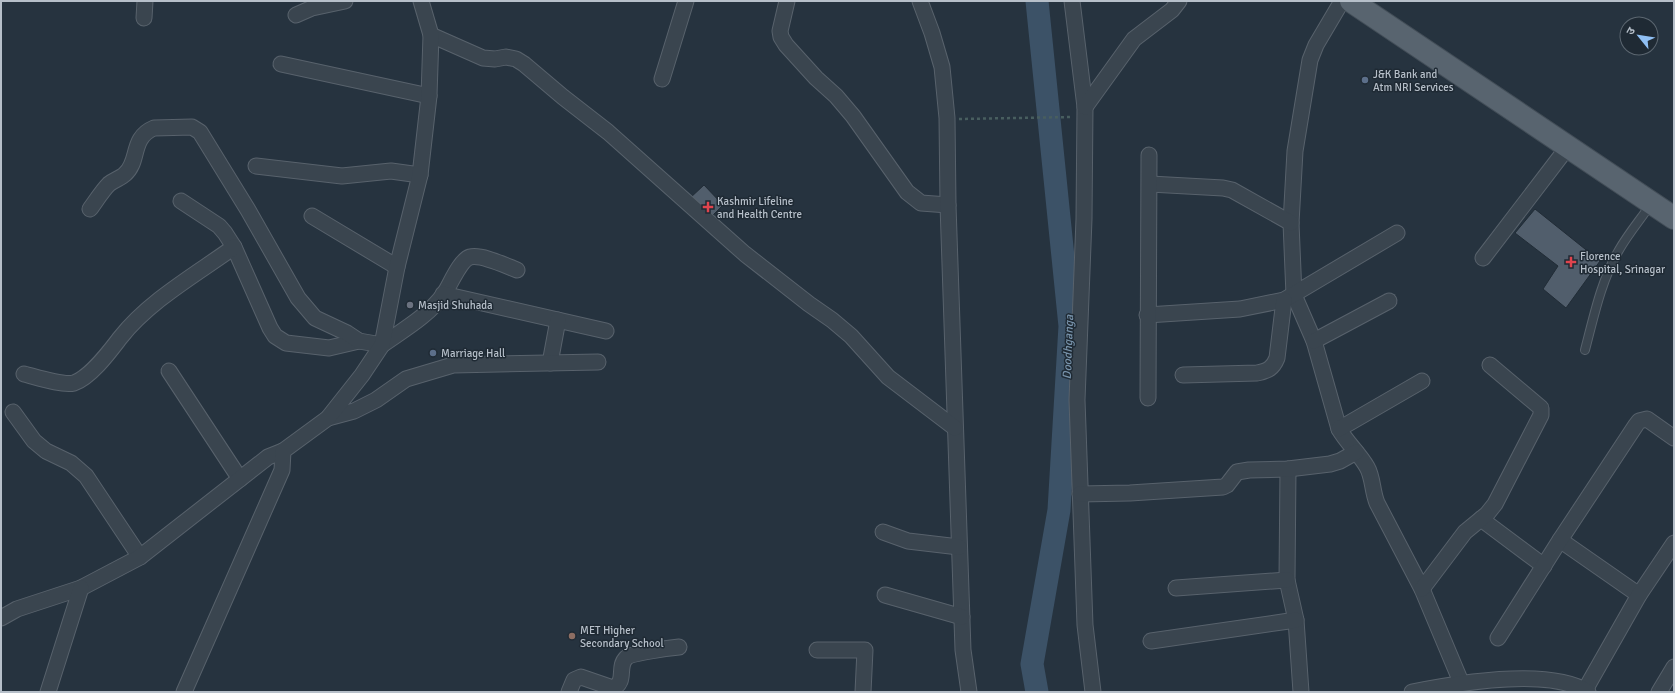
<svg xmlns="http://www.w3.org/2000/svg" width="1675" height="693" font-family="Signika,'Noto Sans Devanagari',sans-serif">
<rect width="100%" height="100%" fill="#26333f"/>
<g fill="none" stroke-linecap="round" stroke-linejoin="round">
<polyline stroke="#3c5267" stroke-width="23" points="1037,692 1032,664 1059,510 1070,326 1037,1"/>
</g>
<g fill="#515e6c" stroke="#212c36">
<polygon points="704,185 723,205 709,219 689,199"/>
<polygon points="1535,209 1600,261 1566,308 1543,289 1558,266 1515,233"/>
</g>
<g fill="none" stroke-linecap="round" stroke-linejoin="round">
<defs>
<path id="lane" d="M1585,350C1594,316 1601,281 1619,250C1628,234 1640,220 1651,204"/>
<g id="street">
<polyline points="787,1 780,31 781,37 786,45 816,78 836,96 853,116 907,192 921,203 948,205"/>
<polyline points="920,1 932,33 942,67 947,118 948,205 963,650 969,692"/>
<polyline points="1072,1 1085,107 1084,219 1077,400 1085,625 1093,692"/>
<path d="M1342,1L1316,45L1310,60L1295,151L1291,223L1294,295L1314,341L1339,429C1347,443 1359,453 1367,467C1373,477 1372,491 1377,503L1422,589L1461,682"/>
<polyline points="296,15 312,8 345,1"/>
<polyline points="144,18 145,1"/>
<polyline points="431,35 483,58 495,59 506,57 516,59 524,64 563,97 608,132 745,254 809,304 832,320 851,336 888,377 955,428"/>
<polyline points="281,64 429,96"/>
<polyline points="662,79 686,1"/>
<polyline points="1085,107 1134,39 1172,10 1179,1"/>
<polyline points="256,166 342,176 391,171 420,175"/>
<polyline points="1150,184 1223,188 1232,190 1291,223"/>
<polyline points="181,201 219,226 225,233 234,247 270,328 275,336 286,343 329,348 359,341"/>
<path d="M90,209C96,201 102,191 109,184C114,180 121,178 125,174C140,161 130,138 154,128L192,127L200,132L248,210L298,298L315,318L347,333L359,341L382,345C403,330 428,316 444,294C450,285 460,260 470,257C482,254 506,266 517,270"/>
<polyline points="312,216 397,267"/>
<polyline points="1483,258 1567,148"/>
<polyline points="443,294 606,331"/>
<polyline points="1147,315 1240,309 1284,300 1397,233"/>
<polyline points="1314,341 1389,301"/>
<polyline points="550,363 558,320"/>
<polyline points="169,371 240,479"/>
<path d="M24,374C36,377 63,386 74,383C91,377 110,351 120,338C149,301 195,275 234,247"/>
<path d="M1183,375L1257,373C1268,371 1273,368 1277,358L1284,300"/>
<polyline points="1148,398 1149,155"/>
<polyline points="13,412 34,441 46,451 71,463 86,476 140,557"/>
<polyline points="328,418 354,411 376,400 406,379 453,365 598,362"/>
<polyline points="1339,429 1422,381"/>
<polyline points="1288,469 1287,580 1296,620 1301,692"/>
<polyline points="1080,494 1130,493 1223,487 1227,485 1237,472 1249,470 1288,469 1330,464 1340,461 1356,452"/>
<polyline points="1481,519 1544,566"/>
<polyline points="883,532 908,541 959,547"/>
<polyline points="1560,540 1639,595"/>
<polyline points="1176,588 1287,580"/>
<polyline points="1422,589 1465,532 1487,514 1495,504 1541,415 1541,408 1490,365"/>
<polyline points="885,595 962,617"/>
<polyline points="1,618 17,609 81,588 140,557 268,457 283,451"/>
<polyline points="1498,638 1560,540 1636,425 1639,421 1647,419 1674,438"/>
<polyline points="1151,641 1296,620"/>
<polyline points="817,650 865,650 863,692"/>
<polyline points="1585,690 1639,595 1674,543"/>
<polyline points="48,692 81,588"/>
<polyline points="184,692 282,470 283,451 328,418 362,375 382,345 397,267 420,175 429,96 431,35 421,1"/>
<path d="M569,692L574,680L581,677L613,688C627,682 617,667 626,658C631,653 669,648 679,647"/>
<path d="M1412,692C1457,683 1549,667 1588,692"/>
<polyline points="1659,692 1674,667"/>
</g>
<polyline id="primary" points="1351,1 1674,218"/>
</defs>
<use href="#lane" stroke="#58626c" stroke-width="10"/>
<use href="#street" stroke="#58626c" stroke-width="17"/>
<use href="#primary" stroke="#434e58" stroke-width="24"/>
<polyline stroke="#485e5f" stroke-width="2.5" stroke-dasharray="3 3" stroke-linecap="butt" points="959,119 1072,117"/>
<use href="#lane" stroke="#3a454f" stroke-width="8"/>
<use href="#street" stroke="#3a454f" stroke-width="15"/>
<use href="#primary" stroke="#58646f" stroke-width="22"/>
</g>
<g fill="#5c6f8a" stroke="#1f2a34" stroke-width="1.5">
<circle cx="1365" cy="80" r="4"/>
<circle cx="433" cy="353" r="4"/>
</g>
<g fill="#e0444e" stroke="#1f2a34" stroke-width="1.5">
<path d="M706 201h4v4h4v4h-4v4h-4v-4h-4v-4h4z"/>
<path d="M1569 256h4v4h4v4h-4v4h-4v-4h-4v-4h4z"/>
</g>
<circle fill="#6b7280" stroke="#1f2a34" stroke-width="1.5" cx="410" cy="305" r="4"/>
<circle fill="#8d6e63" stroke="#1f2a34" stroke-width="1.5" cx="572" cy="636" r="4"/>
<g text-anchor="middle" stroke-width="3" stroke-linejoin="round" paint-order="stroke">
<g font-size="11" fill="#b6bfc9" stroke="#1f2a34" text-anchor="start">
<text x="1373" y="78">J&amp;K Bank and<tspan x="1373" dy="13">Atm NRI Services</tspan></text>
<text x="717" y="205">Kashmir Lifeline<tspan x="717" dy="13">and Health Centre</tspan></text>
<text x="1580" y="260">Florence<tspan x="1580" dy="13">Hospital, Srinagar</tspan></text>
<text x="418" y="309">Masjid Shuhada</text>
<text x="441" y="357">Marriage Hall</text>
<text x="580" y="634">MET Higher<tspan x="580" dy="13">Secondary School</tspan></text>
</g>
<g font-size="12" font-style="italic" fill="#7893ab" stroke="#1f2a34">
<text transform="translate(1068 347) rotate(-88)" y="4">Doodhganga</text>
</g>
</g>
<rect width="1675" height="693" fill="none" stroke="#b6bfc9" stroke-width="4"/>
<g transform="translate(1639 36) rotate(300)"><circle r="19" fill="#1f2a34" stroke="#5b6670"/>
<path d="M0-3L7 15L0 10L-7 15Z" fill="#90c0f4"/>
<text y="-6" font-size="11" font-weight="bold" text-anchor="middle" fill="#b6bfc9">उ</text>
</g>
</svg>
